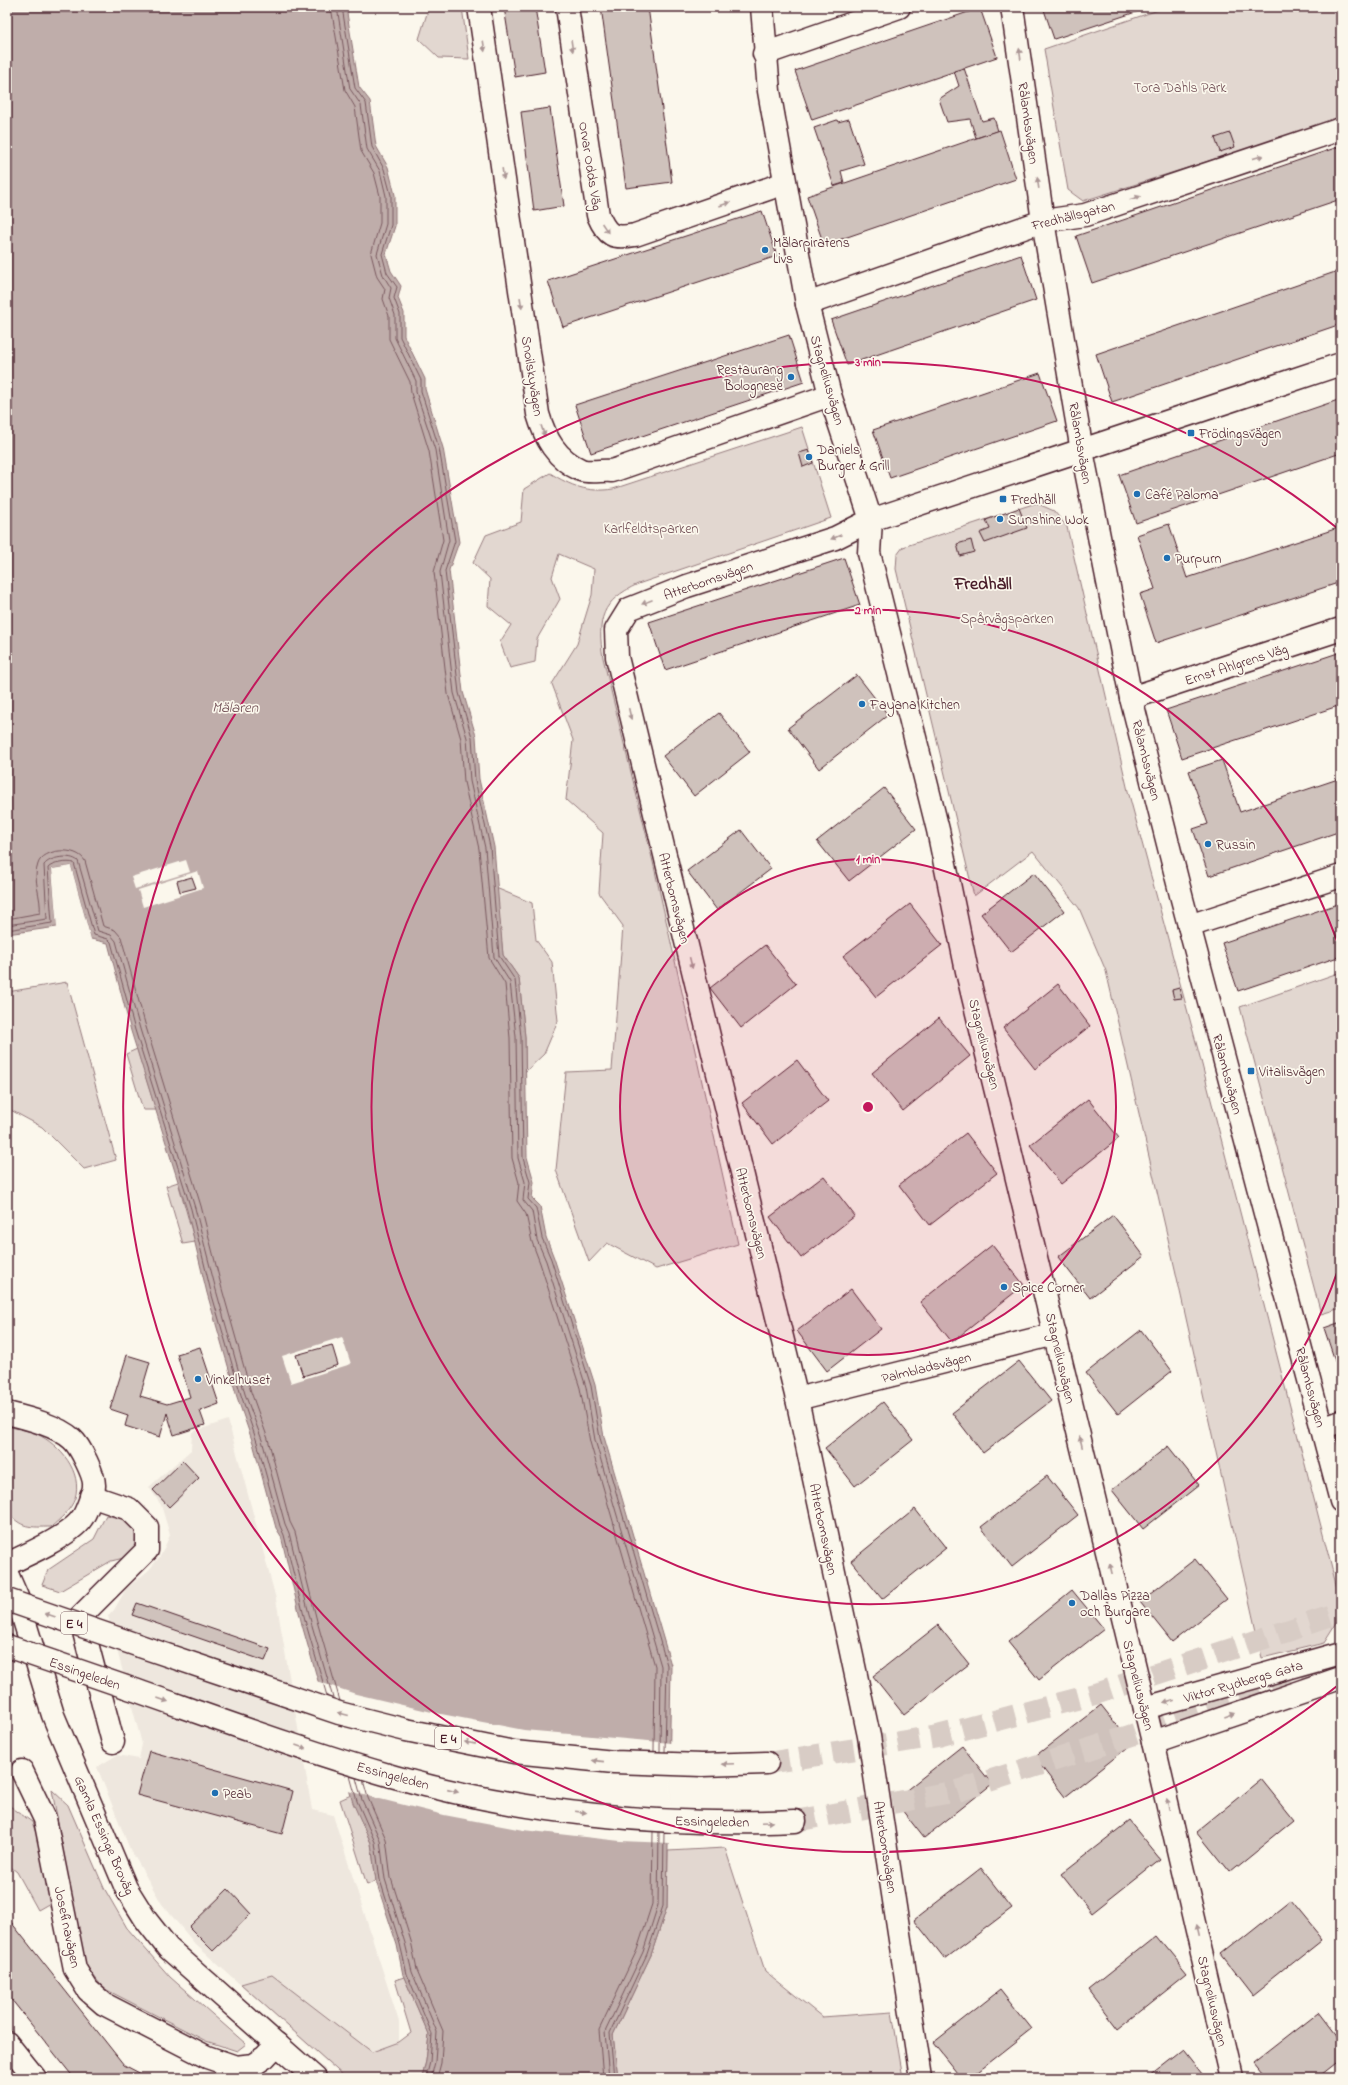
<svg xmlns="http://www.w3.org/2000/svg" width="1348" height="2085" font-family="'Indie Flower',sans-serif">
<rect width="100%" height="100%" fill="#fbf7ec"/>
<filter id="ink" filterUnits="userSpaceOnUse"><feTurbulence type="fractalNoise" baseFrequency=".025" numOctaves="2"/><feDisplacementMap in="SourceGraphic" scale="8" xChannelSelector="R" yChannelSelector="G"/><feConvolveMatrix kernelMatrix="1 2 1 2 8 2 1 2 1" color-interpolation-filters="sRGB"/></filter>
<g filter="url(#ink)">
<polygon fill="#eee7de" points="228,1420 276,1599 312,1810 333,1815 399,2022 399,2042 332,2067 195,1944 162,1904 129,1847 97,1767 117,1755 139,1759 142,1744 108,1616 114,1610 126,1589 149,1570 161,1555 170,1535 161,1505 149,1487 191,1450 192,1432"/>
<g fill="#e2d7d0" stroke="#967b7e">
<polygon points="429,7 462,7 469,59 439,58 419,39"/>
<polygon points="1167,7 1341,7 1341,119 1083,201 1068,190 1044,49"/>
<path d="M802,427L831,518L638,584C601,601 597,619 603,658L653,862L738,1244L656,1269L607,1243L589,1262L556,1170L566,1072L612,1070L623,926L599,893L603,833L566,800L573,740L552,684L577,644L592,595L594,569L559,554L552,577L560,599L537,639L535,662L510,668L500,642L511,625L488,606L490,579L473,563L486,535L521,522L524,489L550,473C571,486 588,493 613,489Z"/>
<polygon points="1036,503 1054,511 1067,527 1128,791 1200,1057 1341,1604 1341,1616 1324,1643 1262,1658 1175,1269 1106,971 1079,908 1033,851 974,896 896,569 897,555 903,547"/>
<polygon points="496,888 532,903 536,940 552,962 558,1021 544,1054 525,1072 525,1037 519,978 503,955"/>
<polygon points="1341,972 1341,1308 1321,1314 1240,1007"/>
<polygon points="67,982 116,1160 84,1169 42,1127 7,1108 7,992"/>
<polygon points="137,1049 156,1110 143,1110 126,1054"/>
<polygon points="178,1182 195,1242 183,1244 166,1186"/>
<path d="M7,1426C17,1429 28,1430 37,1434C60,1445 83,1472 75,1498C71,1510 60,1519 51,1527C30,1527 21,1529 7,1511Z"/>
<polygon points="106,1515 126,1520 136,1532 135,1546 124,1558 111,1561 60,1591 42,1585 48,1570 94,1539"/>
<polygon points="52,1790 68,1805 104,1888 127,1928 170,1977 246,2044 237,2051 206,2041 103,1988 84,1963"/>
<polygon points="351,1795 371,1843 376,1881 367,1885 340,1800"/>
<polygon points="7,1804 32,1822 47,1863 52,1902 38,1910 17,1872 7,1864"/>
<polygon points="725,1848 765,1971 822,2017 892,2012 903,2078 618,2078 613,2035 651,1955 667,1907 668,1851"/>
<polygon points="272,1975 372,2052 399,2042 411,2033 395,1980 404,1977 429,2035 426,2061 422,2078 346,2078 241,1984"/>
</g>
<polygon fill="#bfadaa" stroke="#907477" points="7,7 346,7 359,87 370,101 376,146 388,167 395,195 395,226 386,254 391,271 401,286 398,298 404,313 404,336 425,379 425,389 443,448 459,542 449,570 463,692 476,736 479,779 494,847 503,955 519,978 525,1037 527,1157 534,1182 532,1198 540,1206 546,1237 554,1258 595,1385 604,1437 671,1665 667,1907 651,1955 613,2035 618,2078 422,2078 426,2061 429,2035 403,1975 397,1945 376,1881 371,1843 353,1803 302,1625 281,1536 276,1528 253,1443 237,1397 207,1293 187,1210 131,1031 108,943 91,939 71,866 52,869 57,927 7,934"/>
<g fill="#fbf7ec">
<polygon points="186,860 190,872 135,889 131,877"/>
<polygon points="71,866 91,939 89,940 69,868 54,871 59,926 57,929 52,869"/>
<polygon points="198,871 203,888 143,907 138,890"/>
<polygon points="342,1337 351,1364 291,1383 282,1356"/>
<polygon points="316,1681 356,1694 436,1713 524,1730 671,1743 670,1843 620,1841 523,1830 444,1815 348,1791"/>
</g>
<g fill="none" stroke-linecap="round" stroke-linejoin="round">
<g stroke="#79585e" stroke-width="1">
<polyline points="331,7 345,90 355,107 361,151 374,173 380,196 380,223 371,254 377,277 385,289 383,299 389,316 389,339 410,382 411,393 429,451 443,540 434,572 448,694 461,739 464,782 479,849 489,958 505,984 510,1038 512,1158 519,1183 517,1201 526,1214 532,1242 540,1263 580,1388 590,1442 655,1666 654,1751"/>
<polyline points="337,7 350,89 361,105 367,149 380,171 386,196 386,224 377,254 383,275 391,288 389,298 395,315 395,338 416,381 416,392 435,450 449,540 440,572 454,693 467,738 470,781 485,848 494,957 510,982 516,1037 518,1158 525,1182 523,1200 532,1211 537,1240 546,1261 586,1387 595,1440 661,1666 660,1752"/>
<polyline points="342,7 355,88 366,103 372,147 384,169 391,195 391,225 382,254 387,273 397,287 394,298 400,314 400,337 421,380 421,391 439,448 455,541 445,571 459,693 472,737 475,780 490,847 499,956 515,980 521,1037 523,1158 530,1182 528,1199 536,1208 542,1238 551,1259 591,1386 600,1438 667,1665 665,1752"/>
<path d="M7,919L40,913C42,898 32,879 38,864C43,848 77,846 85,861L103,926L115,930L121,937L146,1027L201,1206L222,1289L251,1392L268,1439L290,1522L295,1532L317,1621L340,1701"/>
<path d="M7,925L47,919L44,865C50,857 70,854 78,861L98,931L111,935L116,941L140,1029L195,1208L216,1290L245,1394L262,1440L285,1524L289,1533L311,1622L333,1698"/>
<path d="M7,930L52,923L48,868C52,863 68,861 74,863L94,935L108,939L111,942L135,1030L191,1209L211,1292L241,1395L257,1442L280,1526L284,1535L306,1624L327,1696"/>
<polyline points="350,1776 357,1801 375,1842 380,1880 400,1944 407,1974 432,2034 430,2062 426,2078"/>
<polyline points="356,1778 362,1800 380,1840 385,1879 405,1943 412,1972 437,2032 435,2062 431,2078"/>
<polyline points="363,1780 368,1798 386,1839 391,1878 411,1941 417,1970 443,2031 441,2063 437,2078"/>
<polyline points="603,2078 599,2030 637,1950 652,1904 653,1832"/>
<polyline points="609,2078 605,2032 643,1952 658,1905 659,1832"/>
<polyline points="614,2078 610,2033 647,1954 663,1906 664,1832"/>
</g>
</g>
<g fill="#cfc2bc" stroke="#4a1f2b">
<polygon points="504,7 535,7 545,72 515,77"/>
<polygon points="601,7 648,7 672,182 626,188"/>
<polygon points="1043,7 1151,7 1054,39"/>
<polygon points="980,8 997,57 812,120 795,71"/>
<polygon points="964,68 982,121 994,118 998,131 976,138 970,119 947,122 939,99 959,86 954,71"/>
<polygon points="550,108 564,206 534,211 521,112"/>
<polygon points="849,119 864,164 841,171 844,183 834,186 814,128 837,120 838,122"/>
<polygon points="1000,130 1016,179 824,245 807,196"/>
<polygon points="1230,133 1235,147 1220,152 1215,138"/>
<polygon points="1341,146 1341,199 1092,283 1076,236"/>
<polygon points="762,211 777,256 563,327 548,281"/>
<polygon points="1021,255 1036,300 847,365 831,320"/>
<polygon points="1341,270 1341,324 1112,402 1096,354"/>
<polygon points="789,335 804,382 591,453 575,405"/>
<polygon points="1040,373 1057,421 890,478 873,430"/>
<polygon points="1341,399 1341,453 1136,523 1119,475"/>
<polygon points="809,450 813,463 803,467 799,453"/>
<polygon points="1019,508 1027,528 985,543 980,533 990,529 986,520"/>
<polygon points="1169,524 1187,578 1341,527 1341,582 1156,643 1140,594 1155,589 1137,535"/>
<polygon points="971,540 974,552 960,556 957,544"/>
<polygon points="844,558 860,605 665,670 649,622"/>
<polygon points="1341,652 1341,705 1182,758 1166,710"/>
<polygon points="857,675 888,715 819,769 788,728"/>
<polygon points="719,713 750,752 694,796 663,756"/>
<polygon points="1222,760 1240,812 1341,778 1341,831 1209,876 1193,829 1208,824 1189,771"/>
<polygon points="884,788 916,829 849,881 817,841"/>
<polygon points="741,830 771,869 717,910 687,871"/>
<polygon points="1034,873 1064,911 1011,952 981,914"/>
<polygon points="192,877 196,888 180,892 177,881"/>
<polygon points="1341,903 1341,956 1238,991 1222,943"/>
<polygon points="910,904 942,945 876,997 843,956"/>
<polygon points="765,945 796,984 741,1028 710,988"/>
<polygon points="1058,984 1090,1026 1035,1069 1003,1028"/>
<polygon points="1179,988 1182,998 1174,999 1172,990"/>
<polygon points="939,1018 970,1056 903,1111 872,1073"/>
<polygon points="797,1060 828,1101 773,1144 742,1103"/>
<polygon points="1088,1099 1119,1138 1061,1184 1030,1145"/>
<polygon points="966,1133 997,1173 930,1225 899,1185"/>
<polygon points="824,1176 855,1216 801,1258 770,1217"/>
<polygon points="1113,1215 1144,1256 1090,1298 1058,1257"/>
<polygon points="992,1245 1024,1285 952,1342 920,1302"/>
<polygon points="851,1289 881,1329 827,1371 797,1331"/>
<polygon points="1341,1322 1341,1375 1340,1376 1324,1328"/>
<polygon points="1141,1330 1172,1371 1118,1414 1086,1373"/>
<polygon points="332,1345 338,1365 303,1376 296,1355"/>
<polygon points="200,1347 219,1404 200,1411 205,1425 174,1435 167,1413 160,1437 125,1426 128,1415 110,1409 127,1355 150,1362 140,1396 167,1404 190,1397 177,1354"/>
<polygon points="1019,1361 1051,1401 983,1453 952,1413"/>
<polygon points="883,1402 913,1440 855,1486 825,1448"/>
<polygon points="1168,1446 1199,1485 1143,1529 1112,1490"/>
<polygon points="183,1461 199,1478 169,1507 153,1490"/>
<polygon points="1047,1476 1078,1515 1012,1567 981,1527"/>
<polygon points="915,1509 946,1548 882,1599 851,1561"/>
<polygon points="1195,1559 1227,1599 1172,1642 1140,1602"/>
<polygon points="1072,1590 1104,1629 1039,1680 1008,1642"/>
<polygon points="137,1603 270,1649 265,1661 132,1615"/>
<polygon points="938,1625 969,1664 904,1715 873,1676"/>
<polygon points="1101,1705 1132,1744 1065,1797 1034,1757"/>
<polygon points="962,1746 992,1784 924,1838 894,1800"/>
<polygon points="149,1751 293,1791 282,1834 137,1795"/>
<polygon points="1261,1779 1294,1820 1229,1873 1196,1832"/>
<polygon points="1129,1821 1160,1859 1092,1913 1061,1874"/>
<polygon points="981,1868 1012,1908 945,1959 914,1920"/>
<polygon points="228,1889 251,1914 213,1951 189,1927"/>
<polygon points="1290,1901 1322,1940 1253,1995 1222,1955"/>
<polygon points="7,1917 124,2065 149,2078 74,2078 7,1994"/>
<polygon points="1156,1936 1187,1974 1118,2029 1088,1990"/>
<polygon points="1000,1990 1031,2029 969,2078 961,2078 933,2043"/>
<polygon points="1318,2013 1341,2043 1341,2060 1318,2078 1266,2078 1254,2063"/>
<polygon points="1183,2050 1205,2078 1148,2078 1155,2072"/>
</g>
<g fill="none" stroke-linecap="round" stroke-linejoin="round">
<g stroke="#d8ccc5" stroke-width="22" stroke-dasharray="22 11" stroke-linecap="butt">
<polyline points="767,1763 938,1736 1095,1694 1341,1613"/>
<polyline points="795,1821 957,1791 1111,1742 1341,1665"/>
</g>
<defs>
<g id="minor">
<path d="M479,7L538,414C545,438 556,459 581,470C589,473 603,470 612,471L830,395"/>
<path d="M567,7L598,215C607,236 613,239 635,235L785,183"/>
<polyline points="762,7 769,91 807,304 830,395 871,520 869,553 938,830 968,976 1153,1742 1231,2078"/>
<polyline points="1012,7 1043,221 1082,451 1131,698 1182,899 1341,1501"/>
<polyline points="764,54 899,7"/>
<polyline points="807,304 1043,221 1085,215 1341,129"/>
<polyline points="1131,698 1341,629"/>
<polyline points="1189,926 1341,876"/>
<polyline points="797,1399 1055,1334"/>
<path d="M7,1413C27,1418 56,1425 72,1439C80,1446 95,1476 94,1486C94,1491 86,1513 82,1518C71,1535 27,1555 7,1564"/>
<polyline points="1322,1428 1341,1421"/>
<polyline points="91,1496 129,1509 147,1527 147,1550 80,1617 113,1742"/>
<polyline points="7,1574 17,1597 53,1715 126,1888 146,1920 168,1948 315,2078"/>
<polyline points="1145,1708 1341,1653"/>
<polyline points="1153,1742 1341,1678"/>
<polyline points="22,1771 45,1819 75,1969 88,1990 104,2004 207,2057 236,2067 253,2065 265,2057 277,2044"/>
<polyline points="7,2043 35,2078"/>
<polyline points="921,2078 869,1736 797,1399 617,657 616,630 629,609 687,586 835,538 871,520 1341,364"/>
</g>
<g id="highway">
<polyline points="140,1646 339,1713 406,1730 514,1752 614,1762 702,1765 767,1763"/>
<path d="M126,1687C215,1718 304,1751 395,1777C521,1813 664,1827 795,1821"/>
</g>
</defs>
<use href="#minor" stroke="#4a1f2b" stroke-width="25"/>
<use href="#highway" stroke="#4a1f2b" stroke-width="25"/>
<use href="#minor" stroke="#fbf7ec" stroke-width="22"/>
<use href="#highway" stroke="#fbf7ec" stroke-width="22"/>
<defs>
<g id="highway-bridge">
<polyline points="7,1600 140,1646"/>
<polyline points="7,1646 126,1687"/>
</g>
</defs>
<use href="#highway-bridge" stroke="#4a1f2b" stroke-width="25" stroke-linecap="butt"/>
<use href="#highway-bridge" stroke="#fbf7ec" stroke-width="22"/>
</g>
<defs><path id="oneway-solid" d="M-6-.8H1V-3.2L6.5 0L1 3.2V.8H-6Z"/></defs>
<g fill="#ab9695">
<use href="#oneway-solid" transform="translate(484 46) rotate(82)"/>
<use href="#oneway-solid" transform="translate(572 46) rotate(82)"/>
<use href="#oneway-solid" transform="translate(1020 54) rotate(-98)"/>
<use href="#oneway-solid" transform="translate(1258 157) rotate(-18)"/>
<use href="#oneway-solid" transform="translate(503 174) rotate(82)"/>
<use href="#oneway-solid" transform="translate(1038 183) rotate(-98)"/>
<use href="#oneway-solid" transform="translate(1135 198) rotate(-18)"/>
<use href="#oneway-solid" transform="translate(725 204) rotate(-19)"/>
<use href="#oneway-solid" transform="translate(605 228) rotate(56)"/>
<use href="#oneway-solid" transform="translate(521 303) rotate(81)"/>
<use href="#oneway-solid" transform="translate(543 431) rotate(71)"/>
<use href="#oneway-solid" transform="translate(836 537) rotate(157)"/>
<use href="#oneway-solid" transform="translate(647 602) rotate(158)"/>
<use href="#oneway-solid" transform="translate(630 714) rotate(77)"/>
<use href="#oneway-solid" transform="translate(691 963) rotate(76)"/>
<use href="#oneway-solid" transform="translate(1081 1442) rotate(-103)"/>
<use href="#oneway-solid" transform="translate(1111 1569) rotate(-103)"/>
<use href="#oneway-solid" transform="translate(50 1615) rotate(-161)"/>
<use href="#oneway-solid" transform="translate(163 1700) rotate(19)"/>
<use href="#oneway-solid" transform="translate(1169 1702) rotate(164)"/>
<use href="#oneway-solid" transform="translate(343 1714) rotate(-165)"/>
<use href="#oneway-solid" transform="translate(1230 1716) rotate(-19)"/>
<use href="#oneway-solid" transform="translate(470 1743) rotate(-169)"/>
<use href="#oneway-solid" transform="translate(301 1747) rotate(19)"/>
<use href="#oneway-solid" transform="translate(598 1761) rotate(-174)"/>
<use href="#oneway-solid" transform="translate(728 1764) rotate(178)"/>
<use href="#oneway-solid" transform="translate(453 1791) rotate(13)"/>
<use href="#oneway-solid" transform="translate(1168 1804) rotate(-103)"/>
<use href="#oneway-solid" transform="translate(581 1812) rotate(7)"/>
<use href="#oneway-solid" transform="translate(767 1822) rotate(-2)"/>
<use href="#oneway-solid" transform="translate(1197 1931) rotate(-103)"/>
</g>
</g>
<circle cx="868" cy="1107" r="248" fill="#c2185b" fill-opacity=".12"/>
<g fill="none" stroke="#c2185b" stroke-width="2">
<circle cx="868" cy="1107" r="248"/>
<path d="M1341 1261A497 497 0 1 1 1341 953"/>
<path d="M1337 1686A745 745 0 1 1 1337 528"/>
</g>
<g fill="#1f6fb2" stroke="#fbf7ec" stroke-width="1.5">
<circle cx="765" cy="250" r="4"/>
<circle cx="791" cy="377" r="4"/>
<rect x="1187" y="429" width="8" height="8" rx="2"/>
<circle cx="809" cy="457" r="4"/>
<circle cx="1137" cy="494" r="4"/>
<rect x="999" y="495" width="8" height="8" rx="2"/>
<circle cx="1000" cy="519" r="4"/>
<circle cx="1167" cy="558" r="4"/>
<circle cx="862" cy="704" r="4"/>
<circle cx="1208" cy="844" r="4"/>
<rect x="1247" y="1067" width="8" height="8" rx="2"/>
<circle cx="1004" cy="1287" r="4"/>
<circle cx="198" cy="1379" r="4"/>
<circle cx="1072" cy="1603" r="4"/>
<circle cx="215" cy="1793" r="4"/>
</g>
<g text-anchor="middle" stroke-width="3.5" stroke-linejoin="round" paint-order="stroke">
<g fill="#fbf7ec" stroke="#7f6065" stroke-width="1">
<rect x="61" y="1612" width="26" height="22" rx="3"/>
<rect x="435" y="1727" width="26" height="22" rx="3"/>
</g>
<g font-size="13" font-weight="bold" fill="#4a1f2b">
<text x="74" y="1628">E 4</text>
<text x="448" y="1743">E 4</text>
</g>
<g font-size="14" fill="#704d54" stroke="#fbf7ec">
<text x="1180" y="92">Tora Dahls Park</text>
<text x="651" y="533">Karlfeldtsparken</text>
<text x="1007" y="623">Spårvägsparken</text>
</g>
<g font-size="14" fill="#4a1f2b" stroke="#fbf7ec">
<text transform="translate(1029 123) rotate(82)" y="5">Rålambsvägen</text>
<text transform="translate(591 166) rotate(81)" y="5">Orvar Odds Väg</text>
<text transform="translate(1073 215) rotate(-14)" y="5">Fredhällsgatan</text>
<text transform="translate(533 376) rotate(81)" y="5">Snoilskyvägen</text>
<text transform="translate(828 380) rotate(74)" y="5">Stagneliusvägen</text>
<text transform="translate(1081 443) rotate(80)" y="5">Rålambsvägen</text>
<text transform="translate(708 580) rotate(-19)" y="5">Atterbomsvägen</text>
<text transform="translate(1236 664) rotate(-18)" y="5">Ernst Ahlgrens Väg</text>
<text transform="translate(1147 760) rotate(76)" y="5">Rålambsvägen</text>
<text transform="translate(675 898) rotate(76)" y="5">Atterbomsvägen</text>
<text transform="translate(985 1044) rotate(76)" y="5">Stagneliusvägen</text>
<text transform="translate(1228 1074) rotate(75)" y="5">Rålambsvägen</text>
<text transform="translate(752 1213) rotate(76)" y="5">Atterbomsvägen</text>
<text transform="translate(1061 1358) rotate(77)" y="5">Stagneliusvägen</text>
<text transform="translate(926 1367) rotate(-14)" y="5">Palmbladsvägen</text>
<text transform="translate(1311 1387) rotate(75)" y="5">Rålambsvägen</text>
<text transform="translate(824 1529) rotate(78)" y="5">Atterbomsvägen</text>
<text transform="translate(85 1673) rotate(19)" y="5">Essingeleden</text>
<text transform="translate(1243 1681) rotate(-16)" y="5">Viktor Rydbergs Gata</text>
<text transform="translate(1139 1685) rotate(76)" y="5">Stagneliusvägen</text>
<text transform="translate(393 1775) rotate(15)" y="5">Essingeleden</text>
<text transform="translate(712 1821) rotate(1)" y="5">Essingeleden</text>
<text transform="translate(105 1835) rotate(66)" y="5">Gamla Essinge Broväg</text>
<text transform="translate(886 1847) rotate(81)" y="5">Atterbomsvägen</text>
<text transform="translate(68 1927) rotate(78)" y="5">Josefinavägen</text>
<text transform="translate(1213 2001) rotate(77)" y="5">Stagneliusvägen</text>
</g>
<g font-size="14" fill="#4a1f2b" stroke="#fbf7ec" text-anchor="start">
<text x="773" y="247">Mälarpiratens<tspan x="773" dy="16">Livs</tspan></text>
<text x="783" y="374" text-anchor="end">Restaurang<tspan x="783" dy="16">Bolognese</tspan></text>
<text x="1199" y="438">Frödingsvägen</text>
<text x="817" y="454">Daniels<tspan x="817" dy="16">Burger &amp; Grill</tspan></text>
<text x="1145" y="499">Café Paloma</text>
<text x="1011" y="504">Fredhäll</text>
<text x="1008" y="524">Sunshine Wok</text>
<text x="1175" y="563">Purpurn</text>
<text x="870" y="709">Fayana Kitchen</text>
<text x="1216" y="849">Russin</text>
<text x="1259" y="1076">Vitalisvägen</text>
<text x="1012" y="1292">Spice Corner</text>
<text x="206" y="1384">Vinkelhuset</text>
<text x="1080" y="1600">Dallas Pizza<tspan x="1080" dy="16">och Burgare</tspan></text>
<text x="223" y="1798">Peab</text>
</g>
<g font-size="15" font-style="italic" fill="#6d4a51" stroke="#fbf7ec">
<text x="235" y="712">Mälaren</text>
</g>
<g font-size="18" font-weight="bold" fill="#4a1f2b" stroke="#fbf7ec">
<text x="983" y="589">Fredhäll</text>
</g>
</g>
<circle cx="868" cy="1107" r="6" fill="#c2185b" stroke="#fbf7ec" stroke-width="2"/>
<g font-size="12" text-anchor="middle" font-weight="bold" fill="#c2185b" stroke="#fbf7ec" stroke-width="3.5" stroke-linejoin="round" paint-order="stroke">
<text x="868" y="366">3 min</text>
<text x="868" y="614">2 min</text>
<text x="868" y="863">1 min</text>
</g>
<rect width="1348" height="2085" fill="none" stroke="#fbf7ec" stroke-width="24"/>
<rect x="12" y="12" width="1324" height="2061" fill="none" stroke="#4a1f2b" stroke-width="1.5" filter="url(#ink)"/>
</svg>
